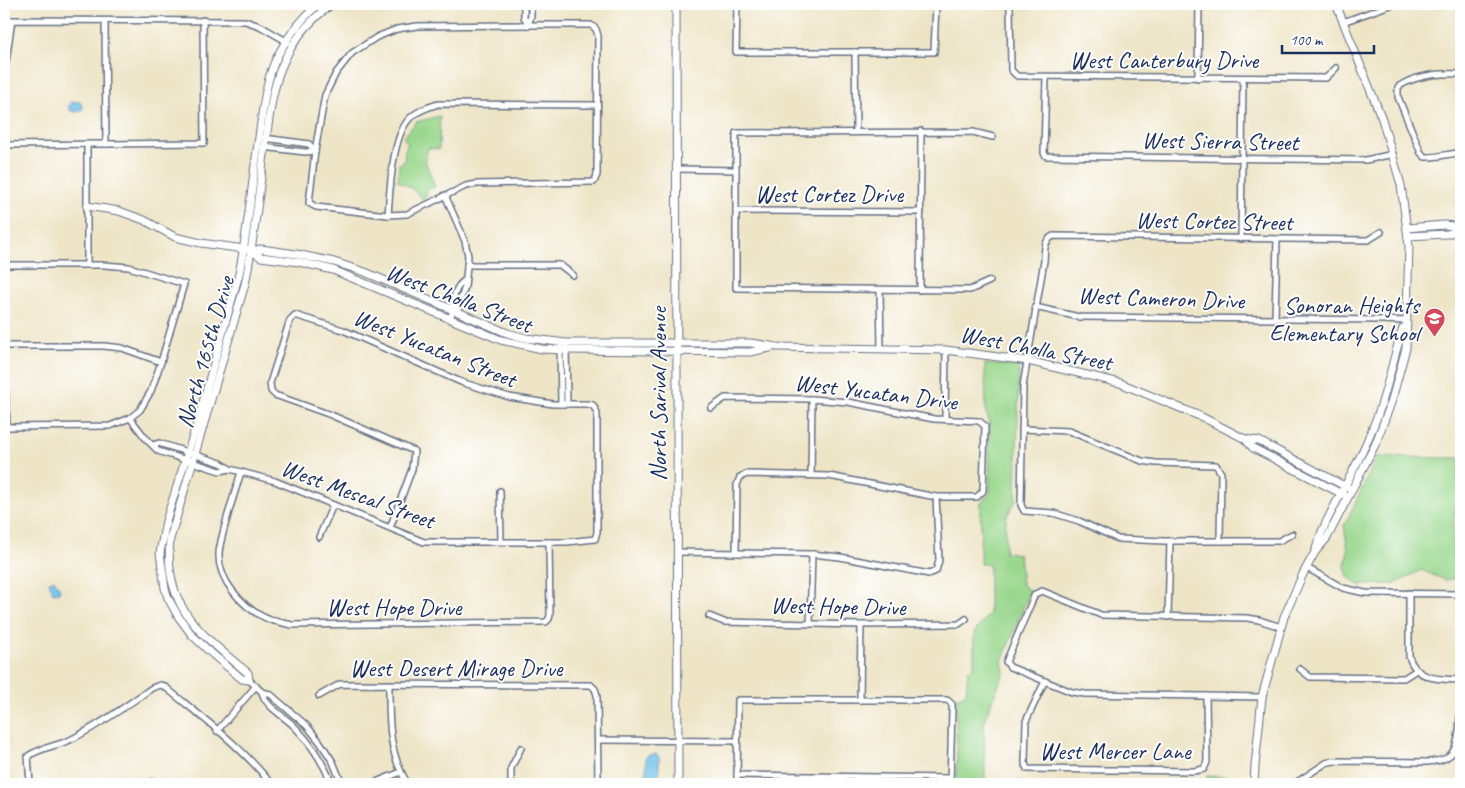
<svg xmlns="http://www.w3.org/2000/svg" width="1465" height="788" font-family="Caveat,sans-serif">
<rect width="100%" height="100%" fill="#fff"/>
<filter id="ink" filterUnits="userSpaceOnUse"><feTurbulence type="fractalNoise" baseFrequency=".02" numOctaves="2"/><feDisplacementMap in="SourceGraphic" scale="10" xChannelSelector="R" yChannelSelector="G"/><feConvolveMatrix kernelMatrix="1 2 1 2 8 2 1 2 1" color-interpolation-filters="sRGB"/></filter>
<filter id="wash" filterUnits="userSpaceOnUse"><feTurbulence type="fractalNoise" baseFrequency=".0096" numOctaves="4" result="noise"/><feDisplacementMap in="SourceGraphic" scale="20" xChannelSelector="R" yChannelSelector="G"/><feGaussianBlur stdDeviation="1.12" result="paint"/><feColorMatrix in="noise" values="0 0 0 0 0 0 0 0 0 0 0 0 0 0 0 0 0 1.4 0 .05"/><feComposite in="paint" operator="in"/></filter>
<g filter="url(#wash)">
<rect width="100%" height="100%" fill="#eee5c7"/>
<g fill="#99d78c" stroke="#5a8375">
<polygon points="440,116 439,149 428,148 425,160 435,187 428,189 424,200 411,188 398,181 399,164 404,162 405,150 408,143 403,138 416,122"/>
<polygon points="985,364 1019,366 1016,500 1006,518 1005,552 1019,554 1022,585 1030,591 1002,661 1004,672 984,720 985,781 1021,781 1021,784 957,784 956,698 966,694 968,670 974,668 974,633 989,614 989,564 980,564 981,503 990,493 989,420 986,414"/>
<path d="M1377,457L1459,458L1461,468L1457,477C1465,491 1459,499 1455,512C1453,520 1453,526 1454,533L1461,540V577L1460,578L1445,580L1421,570L1395,584L1359,585L1348,577L1345,566L1348,550L1344,526Z"/>
<polygon points="1207,776 1241,777 1241,784 1207,784"/>
</g>
<g fill="#6dbfe8" stroke="#4477a3">
<polygon points="71,102 81,102 83,109 78,112 71,111 71,109 69,109 69,104"/>
<polygon points="54,579 60,589 59,592 53,593 49,582"/>
<polygon points="656,754 659,757 659,784 646,784 646,757 649,755"/>
</g>
</g>
<g filter="url(#ink)">
<g fill="none" stroke-linecap="round" stroke-linejoin="round">
<defs>
<g id="street">
<polyline points="524,4 524,17 528,25"/>
<polyline points="737,4 736,52 934,52 936,4"/>
<polyline points="1010,4 1011,70 1017,76 1326,78 1336,68"/>
<polyline points="105,21 106,144"/>
<polyline points="1343,22 1393,4"/>
<polygon points="528,25 591,25 596,29 598,36 597,175 594,182 477,184 466,186 407,214 388,215 316,207 309,203 315,151 325,95 336,73 352,53 377,37 397,29 417,26"/>
<polyline points="528,25 531,16 531,4"/>
<polyline points="855,52 856,132"/>
<path d="M1461,74C1441,73 1415,75 1398,87V97L1421,153L1425,157C1437,158 1449,153 1461,153"/>
<polyline points="4,75 12,20 245,21 260,26 288,42"/>
<polyline points="1046,77 1044,153 1046,156 1366,160 1393,154"/>
<polyline points="1198,78 1199,4"/>
<polyline points="264,138 309,144 315,151"/>
<polyline points="87,144 87,265"/>
<polyline points="4,145 204,143 203,20"/>
<polyline points="263,147 305,152 315,151"/>
<polyline points="676,169 736,170"/>
<polyline points="445,195 465,241 468,256 465,287 458,306 453,311 450,318"/>
<polyline points="736,211 921,212"/>
<path d="M388,215C390,189 392,136 410,118C418,110 429,107 438,104L597,105"/>
<polyline points="1241,239 1243,78"/>
<polyline points="4,265 104,265 129,267 184,284 161,362 151,391 140,410 130,418 110,426 7,427 4,362"/>
<polyline points="467,265 560,265 573,275"/>
<polyline points="990,281 970,290 736,288 736,133 973,132 993,137"/>
<polyline points="880,290 881,349"/>
<polyline points="920,290 921,131"/>
<polyline points="1035,307 1079,317 1383,320 1406,321"/>
<path d="M453,310C451,301 456,286 464,281"/>
<polyline points="1275,319 1277,239"/>
<polyline points="4,346 104,346 122,348 161,362"/>
<polyline points="566,347 567,404"/>
<polyline points="560,348 561,404"/>
<polyline points="711,408 725,398 812,399 848,402 934,419 979,421 985,426 983,491 977,497 936,497 829,476 747,474 740,477 737,485 736,553"/>
<polyline points="130,418 147,440 158,451 220,471 230,469"/>
<polyline points="945,419 946,350"/>
<polyline points="1022,429 1069,431 1142,461 1156,463 1216,465 1221,473 1220,541"/>
<polyline points="153,445 159,443 221,463 230,469 275,481 424,542 567,542 595,539 597,532 597,413 593,405 587,404 553,404 509,397 461,382 343,330 295,315 290,320 270,383 271,391 275,395 331,415 414,451 412,469 390,528"/>
<path d="M241,472C234,496 225,521 220,546C213,577 243,609 270,620C277,622 285,623 292,625L546,622L549,619L550,615L549,542"/>
<polyline points="811,475 812,399"/>
<polyline points="500,491 501,541"/>
<path d="M1292,534L1279,541H1164L1118,539L1079,521L1053,513L1024,511L1021,505L1023,386L1044,261C1045,250 1043,242 1053,236L1368,240L1381,232"/>
<polyline points="319,537 333,505"/>
<polyline points="677,552 812,554 840,557 929,574 936,571 939,560 936,497"/>
<polyline points="1307,568 1343,588 1365,593 1461,594"/>
<path d="M1409,593V657C1417,681 1440,679 1461,680"/>
<polyline points="709,616 724,622 861,625 959,624 966,619"/>
<polyline points="1168,617 1170,541"/>
<polyline points="810,624 812,554"/>
<polyline points="1300,669 1310,677 1404,678 1415,671"/>
<polyline points="249,680 262,692 270,694 307,726 320,742 333,762 342,784"/>
<polyline points="1045,681 1026,721 1025,763 1027,769 1194,771 1204,769 1207,762 1206,696"/>
<path d="M389,684C389,719 388,754 408,784"/>
<path d="M262,692C265,707 286,717 296,728C311,744 324,764 332,784"/>
<polyline points="319,696 340,684 591,685 595,689 597,695 598,784"/>
<polyline points="1262,697 1085,694 1072,692 1010,667 1006,662 1035,594 1042,591 1101,615 1247,618 1259,620 1281,627"/>
<polyline points="860,700 861,625"/>
<polyline points="217,731 256,686"/>
<polyline points="598,740 737,741"/>
<polyline points="1455,750 1461,756"/>
<polyline points="737,775 950,778"/>
<path d="M30,784L28,756C42,747 58,746 72,739C100,725 126,706 152,688L160,685L164,686C201,717 242,746 271,784"/>
<polyline points="151,784 152,782"/>
<polyline points="371,784 401,772"/>
<polyline points="511,784 511,768 521,748"/>
<polyline points="737,784 738,700 947,700 952,704 952,710 950,784"/>
<path d="M1294,784L1326,763L1333,761L1428,762C1436,761 1444,761 1450,755C1464,743 1459,698 1460,680"/>
</g>
<g id="secondary">
<path d="M318,4C302,19 288,35 278,55C265,80 263,110 259,137C252,182 248,229 239,274L198,420L166,521L160,553L165,588L168,598L178,616L192,635L210,652L242,679L249,680L248,673C200,633 163,608 170,539L245,284C255,236 259,188 266,140C270,111 273,81 287,55C298,34 314,17 332,4"/>
<polyline points="676,4 678,784"/>
<polyline points="87,206 119,211 144,220 175,237 201,243 244,249 252,251 261,257 299,262 333,270 501,340 542,349 567,350 750,352 770,348"/>
<polyline points="1407,228 1444,225 1461,227"/>
<polyline points="1408,236 1447,234 1461,230"/>
<polyline points="252,251 261,249 296,254 334,262 365,272 507,333 526,338 566,343 751,343 777,347 946,350 1028,361 1120,383 1202,417 1245,439 1259,441 1352,490"/>
<polyline points="1245,439 1253,448 1344,495"/>
<path d="M1316,549C1321,528 1332,512 1341,493C1353,472 1364,450 1373,427C1387,395 1392,360 1403,328"/>
<polyline points="1254,784 1255,766 1262,697 1284,617 1303,574 1315,552 1327,538 1375,445 1391,403 1406,348 1409,246 1401,185 1382,119 1336,4"/>
</g>
</defs>
<use href="#street" stroke="#656f83" stroke-width="8"/>
<use href="#secondary" stroke="#656f83" stroke-width="9"/>
<use href="#street" stroke="#fff" stroke-width="5"/>
<use href="#secondary" stroke="#fff" stroke-width="7"/>
</g>
</g>
<defs>
<symbol id="school-pin" viewBox="-11 -11 22 30"><path d="M0 17L-7.5 6A9.5 9.5 0 1 1 7.5 6Z" fill="#d1495b" stroke="#fff"/><path d="M0-5L7-2L0 1L-7-2ZM-4 1L0 2.5L4 1V4Q0 6-4 4Z" fill="#fff"/></symbol>
</defs>
<g fill-rule="evenodd">
<use href="#school-pin" x="1422" y="306" width="25" height="34"/>
</g>
<g text-anchor="middle" stroke-width="4" stroke-linejoin="round" paint-order="stroke">
<g font-size="24" fill="#1b2f5e" stroke="#fff">
<text x="1164" y="68">West Canterbury Drive</text>
<text transform="translate(1220 141) rotate(1)" y="8">West Sierra Street</text>
<text x="829" y="202">West Cortez Drive</text>
<text transform="translate(1214 221) rotate(1)" y="8">West Cortez Street</text>
<text transform="translate(459 298) rotate(21)" y="8">West Cholla Street</text>
<text transform="translate(1161 298) rotate(2)" y="8">West Cameron Drive</text>
<text transform="translate(435 348) rotate(22)" y="8">West Yucatan Street</text>
<text transform="translate(1036 348) rotate(11)" y="8">West Cholla Street</text>
<text transform="translate(205 352) rotate(-74)" y="8">North 165th Drive</text>
<text transform="translate(876 392) rotate(7)" y="8">West Yucatan Drive</text>
<text transform="translate(658 394) rotate(-90)" y="8">North Sarival Avenue</text>
<text transform="translate(358 494) rotate(20)" y="8">West Mescal Street</text>
<text transform="translate(838 606) rotate(1)" y="8">West Hope Drive</text>
<text x="394" y="615">West Hope Drive</text>
<text x="456" y="676">West Desert Mirage Drive</text>
<text x="1115" y="759">West Mercer Lane</text>
</g>
<g font-size="24" fill="#1b2f5e" stroke="#fff" text-anchor="end">
<text x="1419" y="313">Sonoran Heights<tspan x="1419" dy="28">Elementary School</tspan></text>
</g>
</g>
<rect width="1465" height="788" fill="none" stroke="#fff" stroke-width="20"/>
<path d="M1282 45v8h92v-8" fill="none" stroke="#1b2f5e" stroke-width="2.5"/>
<text x="1290" y="45" font-size="15" fill="#1b2f5e" stroke="#ffffff" stroke-width="4" paint-order="stroke">100 m</text>
</svg>
